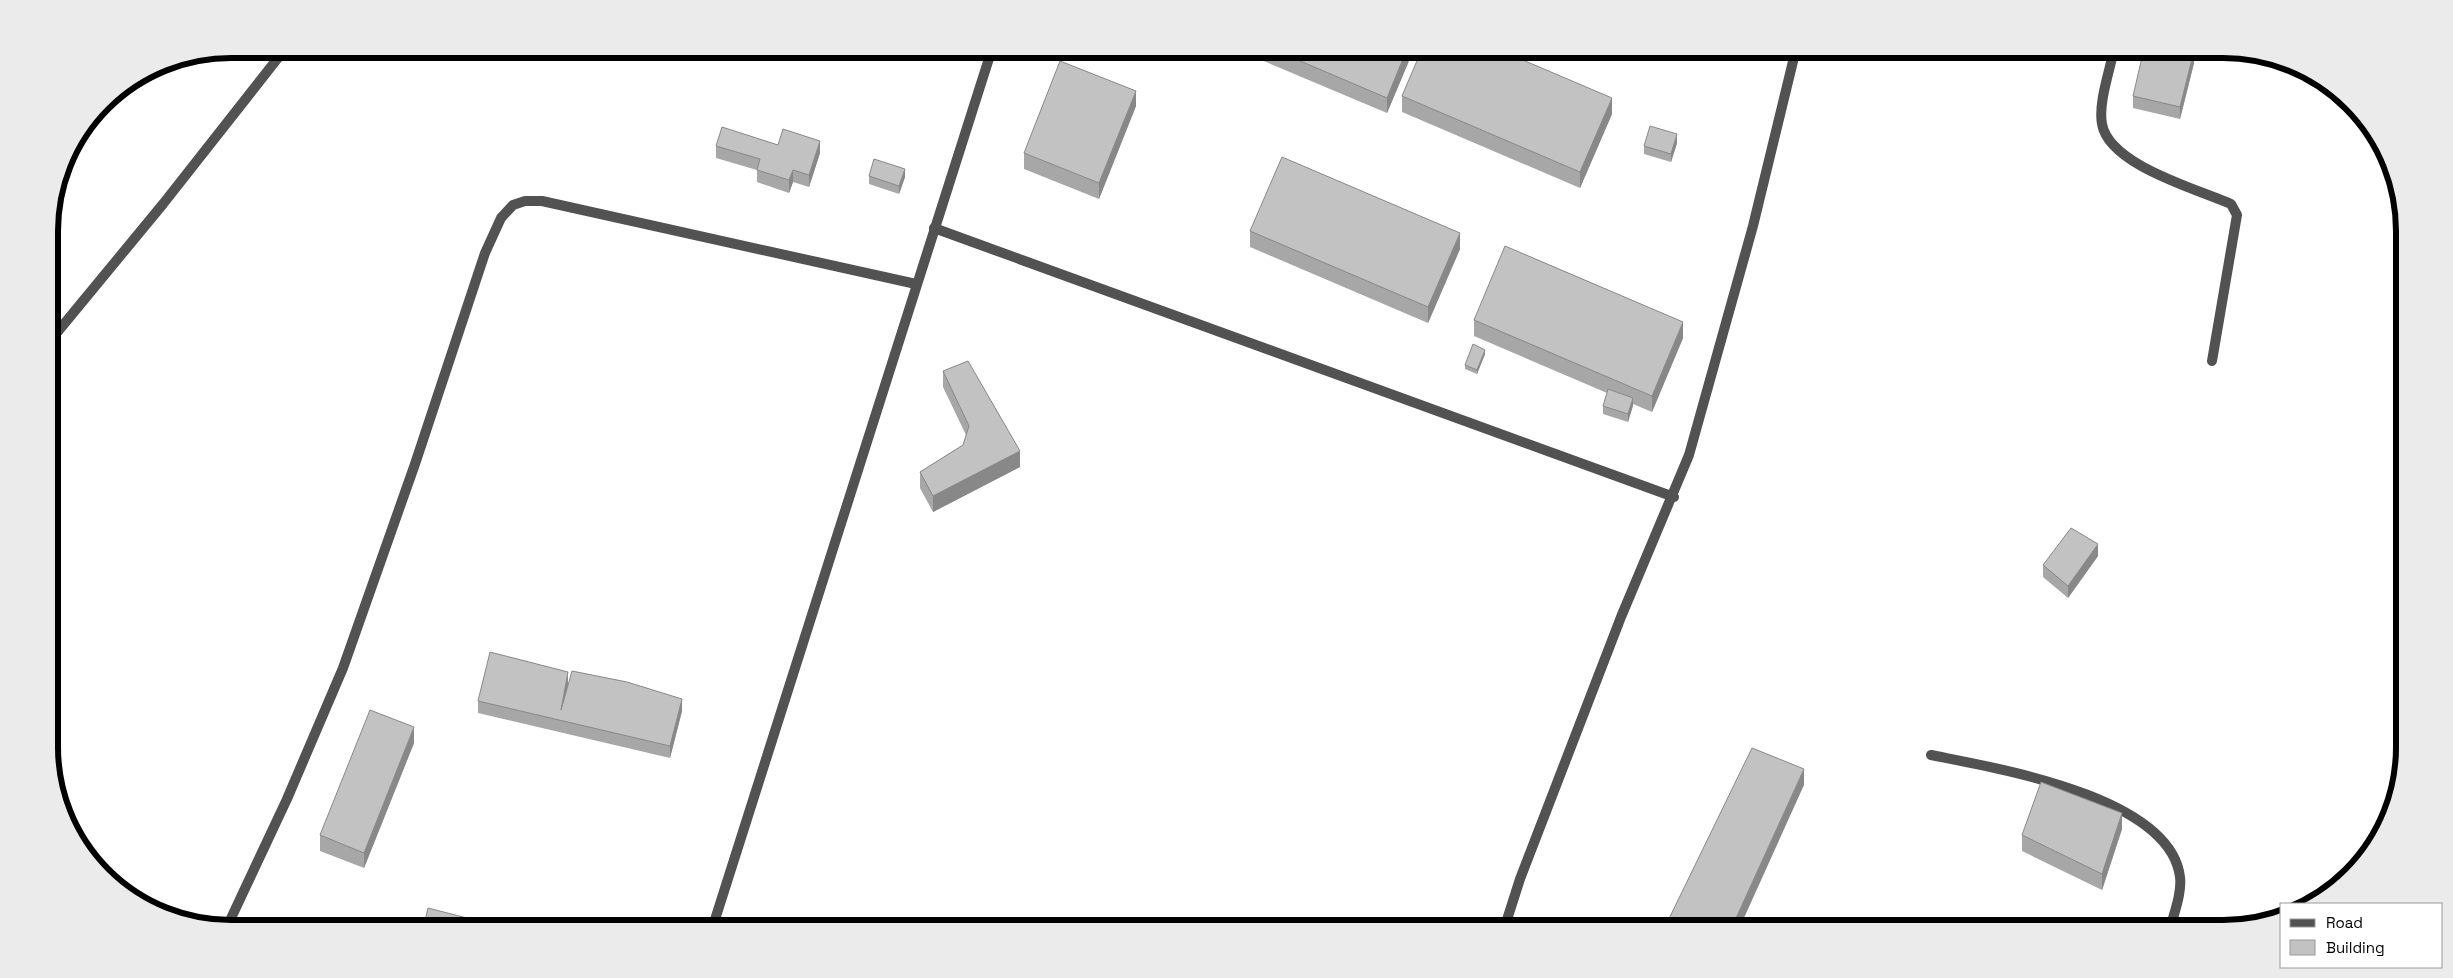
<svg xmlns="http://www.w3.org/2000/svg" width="2453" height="978" font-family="'Space Grotesk',sans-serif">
<rect width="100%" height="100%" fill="#fff"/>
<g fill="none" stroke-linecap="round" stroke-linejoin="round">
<g stroke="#525252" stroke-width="10">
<path d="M2114,49C2110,70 2098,103 2102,124C2109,165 2197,189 2231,204L2237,215L2212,361"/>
<polyline points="934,228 1674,497"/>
<polyline points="50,341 163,204 285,49"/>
<path d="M1931,755C1995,768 2170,796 2180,877C2182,893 2174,913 2170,929"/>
<polyline points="2358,867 2375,838"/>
<polyline points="226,929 287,799 343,668 415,464 485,253 501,218 513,205 525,201 542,201 916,284"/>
<polyline points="712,929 992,49"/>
<polyline points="1504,929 1520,879 1621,617 1689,455 1753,226 1796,49"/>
</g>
</g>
<g fill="#a7a7a7">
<polygon points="1138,49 1158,49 1155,55"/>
<polygon points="1235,49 1414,49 1387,113"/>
<polygon points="2194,63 2180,119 2133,108 2133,96"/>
<polygon points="1402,96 1612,114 1580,188 1402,112"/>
<polygon points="1136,106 1099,199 1024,169 1024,153"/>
<polygon points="1677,143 1671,162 1644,154 1644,146"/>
<polygon points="778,145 820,153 809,187 793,182 789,193 757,182 757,170 716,158 716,146"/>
<polygon points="869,176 905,177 899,194 869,184"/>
<polygon points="1250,231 1460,249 1428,323 1250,247"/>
<polygon points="1474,320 1683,338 1652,412 1633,404 1628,422 1603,414 1603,406 1607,393 1474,336"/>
<polygon points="1485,354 1477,374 1465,369 1465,365"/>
<polygon points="943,371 1020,467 933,512 920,488 920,472 963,445 966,435 943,387"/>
<polygon points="2098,556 2068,598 2043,577 2043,565"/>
<polygon points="568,684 682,711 670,758 478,713 478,701"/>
<polygon points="414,743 364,868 320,851 320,835"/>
<polygon points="2122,829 2102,890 2022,851 2022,835"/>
</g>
<g fill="#888">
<polygon points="1407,49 1414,49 1387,113 1387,98"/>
<polygon points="2194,51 2194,63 2180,119 2180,107"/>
<polygon points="1136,91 1136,106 1099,199 1099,183"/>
<polygon points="1612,98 1612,114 1580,188 1580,172"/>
<polygon points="1677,134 1677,143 1671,162 1671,154"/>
<polygon points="820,141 820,153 809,187 809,175"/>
<polygon points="905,169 905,177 899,194 899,186"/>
<polygon points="793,170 793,182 789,193 789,180"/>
<polygon points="1460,233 1460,249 1428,323 1428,307"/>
<polygon points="1683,322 1683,338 1652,412 1652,396"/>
<polygon points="1485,350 1485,354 1477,374 1477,370"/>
<polygon points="1633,398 1633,406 1628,422 1628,414"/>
<polygon points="1020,451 1020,467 933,512 933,496"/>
<polygon points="2098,544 2098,556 2068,598 2068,586"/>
<polygon points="568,672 568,684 561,722 561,710"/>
<polygon points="682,699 682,711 670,758 670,746"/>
<polygon points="414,727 414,743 364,868 364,853"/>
<polygon points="1804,769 1804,785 1739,929 1731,929"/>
<polygon points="2122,813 2122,829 2102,890 2102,874"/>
</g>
<g fill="#c2c2c2" stroke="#888">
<polygon points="1272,49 1407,49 1387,98"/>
<polygon points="1422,49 1497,49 1612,98 1580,172 1402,96"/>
<polygon points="2144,49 2186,49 2194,51 2180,107 2133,96"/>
<polygon points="1060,61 1136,91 1099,183 1024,153"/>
<polygon points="1650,126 1677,134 1671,154 1644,146"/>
<polygon points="722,127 778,145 783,129 820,141 809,175 793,170 789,180 757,170 760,159 716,146"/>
<polygon points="1282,157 1460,233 1428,307 1250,231"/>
<polygon points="874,159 905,169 899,186 869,176"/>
<polygon points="1505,246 1683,322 1652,396 1474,320"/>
<polygon points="1473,344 1485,350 1477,370 1465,365"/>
<polygon points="968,361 1020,451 933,496 920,472 963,445 969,426 943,371"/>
<polygon points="1608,389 1633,398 1628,414 1603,406"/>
<polygon points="2071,528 2098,544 2068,586 2043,565"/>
<polygon points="490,652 568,672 561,710 572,671 627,682 682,699 670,746 478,701"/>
<polygon points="370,710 414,727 364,853 320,835"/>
<polygon points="1752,748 1804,769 1731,929 1664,929"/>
<polygon points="2041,782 2122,813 2102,874 2022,835"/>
<polygon points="428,908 510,929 423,929"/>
</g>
<path d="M0 0H2453V978H0ZM231 58H2223A173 173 0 0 1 2396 231V747A173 173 0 0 1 2223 920H231A173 173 0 0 1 58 747V231A173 173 0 0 1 231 58Z" fill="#ebebeb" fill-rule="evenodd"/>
<path fill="none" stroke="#000" stroke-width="6" d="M231 58H2223A173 173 0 0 1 2396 231V747A173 173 0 0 1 2223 920H231A173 173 0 0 1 58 747V231A173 173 0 0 1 231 58Z"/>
<rect x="2280" y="903" width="162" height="65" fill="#ffffff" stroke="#999999"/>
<rect x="2290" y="919" width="25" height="8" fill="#525252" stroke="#999999"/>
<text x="2326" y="928" font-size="15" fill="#000000">Road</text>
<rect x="2290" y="940" width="25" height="15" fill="#c2c2c2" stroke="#999999"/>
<text x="2326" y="953" font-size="15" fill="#000000">Building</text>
</svg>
